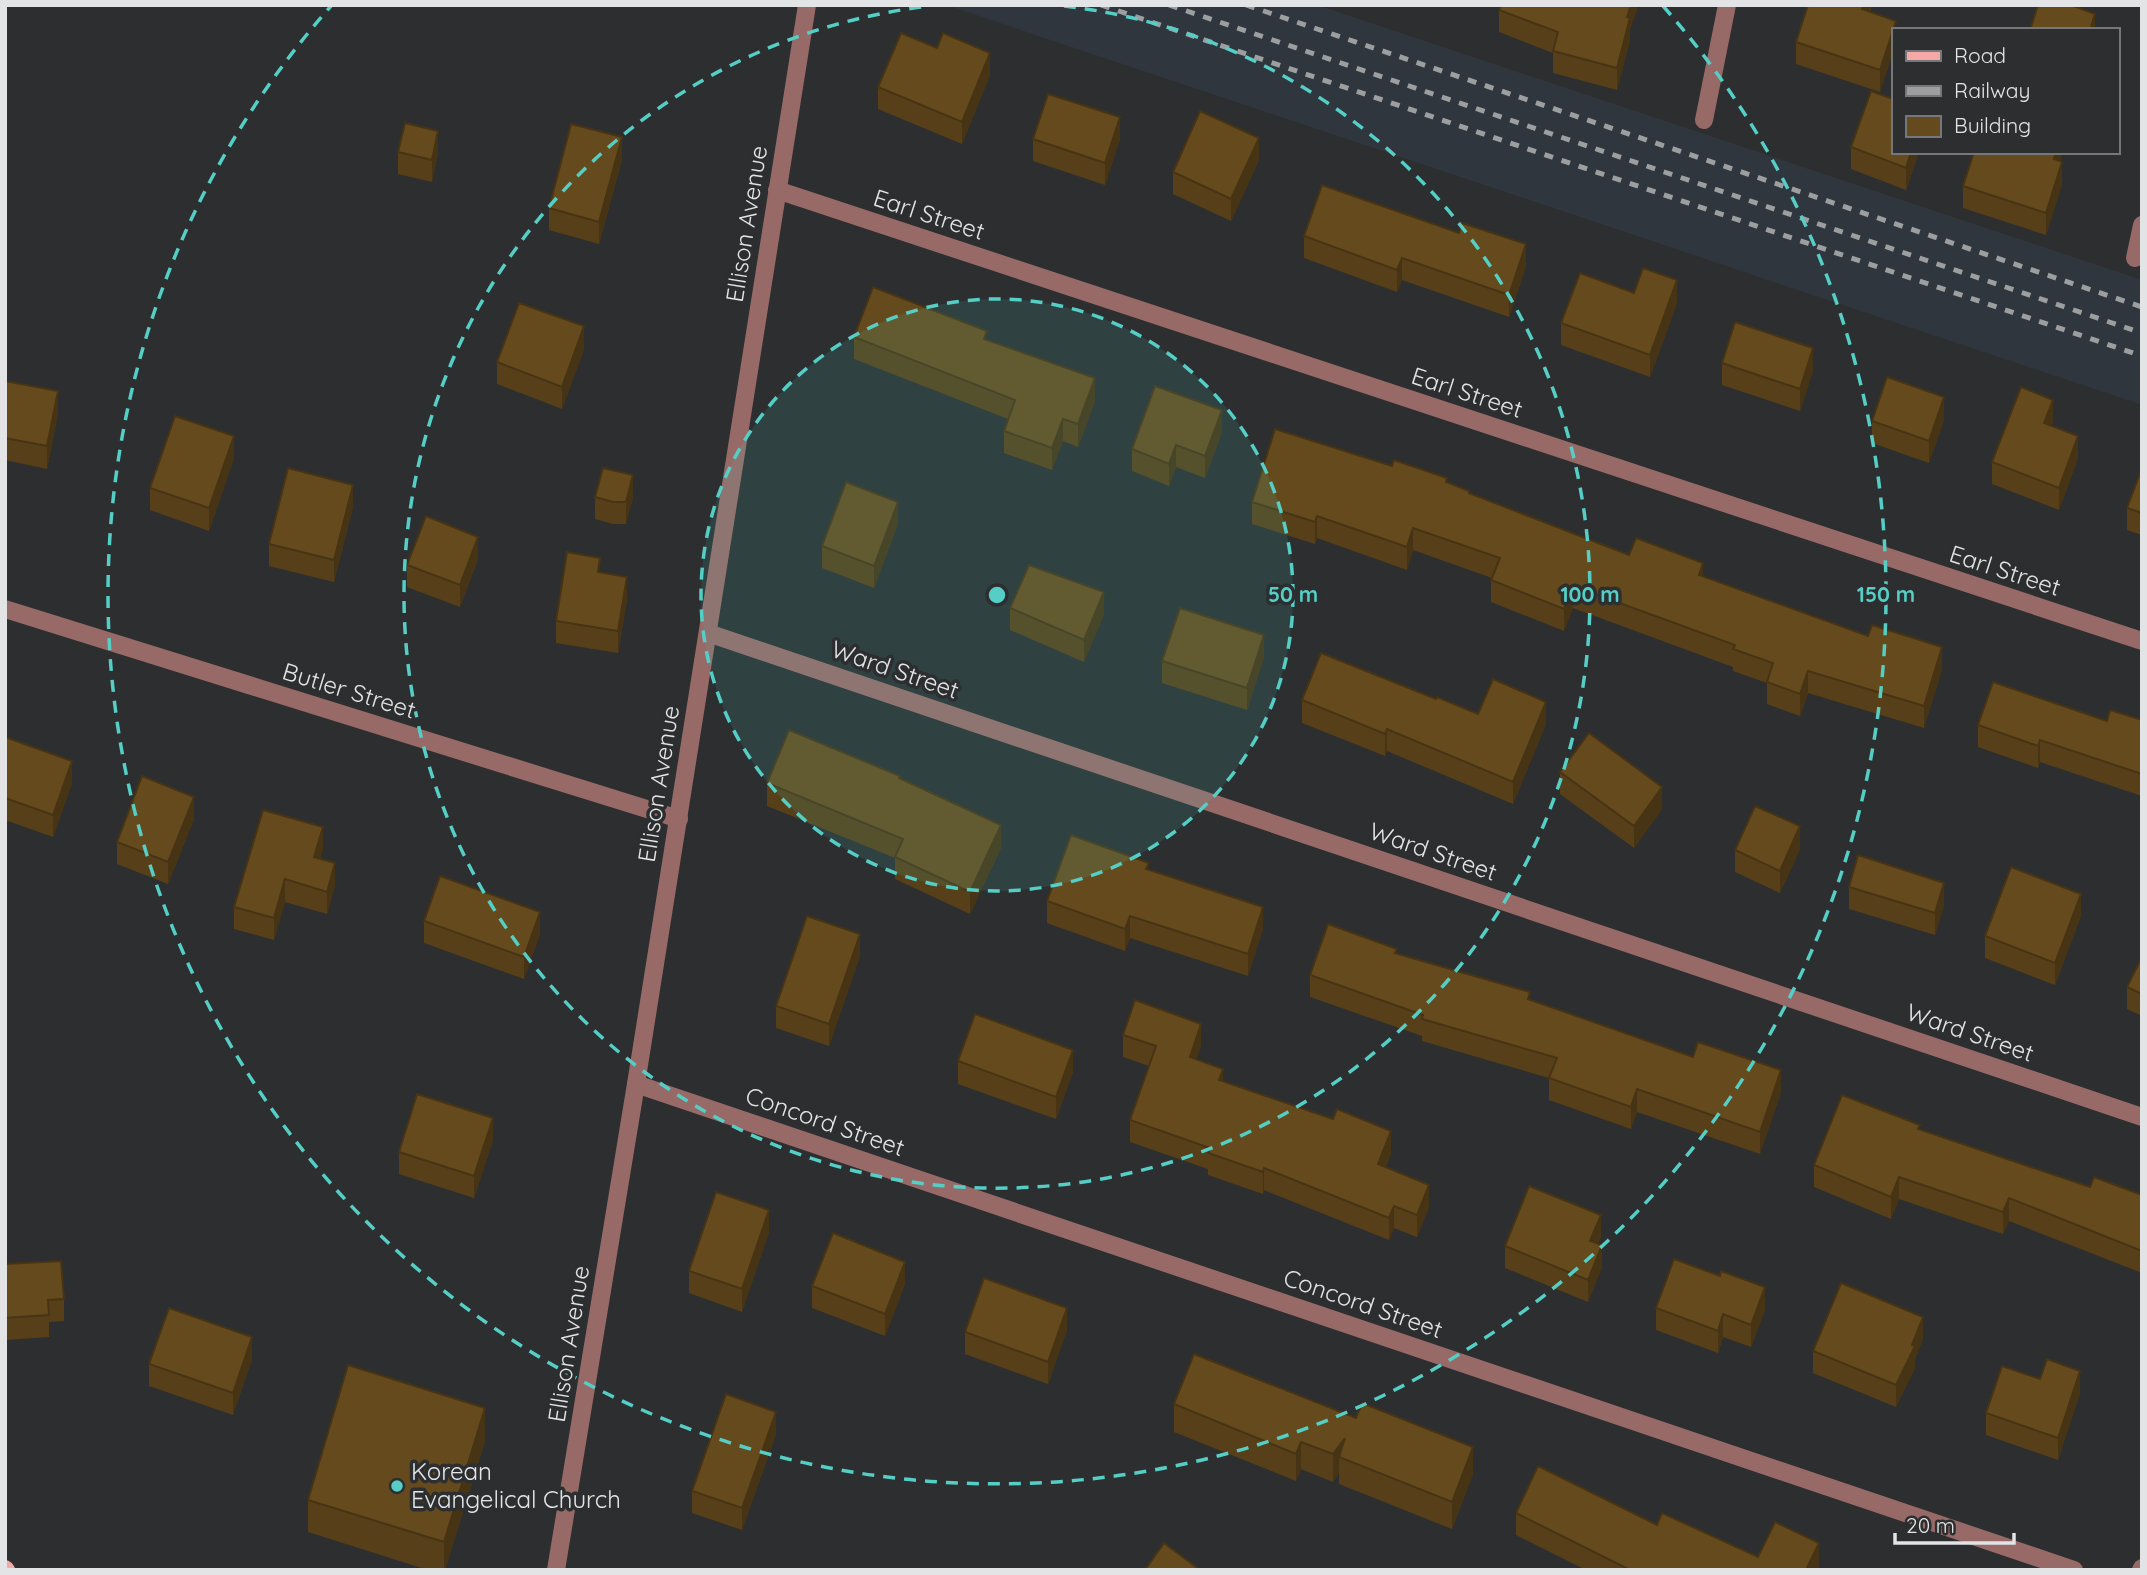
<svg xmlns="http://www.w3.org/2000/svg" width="2147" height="1575" font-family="Quicksand,sans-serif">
<rect width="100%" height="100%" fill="#2c2e30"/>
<polygon fill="#30363d" points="946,5 1317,5 2142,280 2142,405"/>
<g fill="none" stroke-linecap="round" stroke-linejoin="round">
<g stroke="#976967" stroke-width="18">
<polyline points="1704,120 1727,5"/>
<polyline points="777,190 2142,641"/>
<polyline points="2135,258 2142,225"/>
<polyline points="5,609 679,819"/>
<polyline points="708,633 2142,1117"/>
<polyline points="636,1084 2074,1570"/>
<polyline points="556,1570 636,1084 807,5"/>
<polyline points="2141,1570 2142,1568"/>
</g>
<polyline stroke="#f4a9a6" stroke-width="18" points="5,1569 6,1570"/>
<g stroke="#9c9ea0" stroke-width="5" stroke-dasharray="9 9" stroke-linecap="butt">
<polyline points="1101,5 2142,356"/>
<polyline points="1169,5 2142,333"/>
<polyline points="1246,5 2142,307"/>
</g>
</g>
<g fill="#574019">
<polygon points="1872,5 1870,12 1896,30 1893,30 1893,52 1880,92 1796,64 1796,42"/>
<polygon points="1499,10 1630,30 1630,40 1617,90 1553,73 1553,53 1499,32"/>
<polygon points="990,75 962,144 878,109 878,87"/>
<polygon points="1033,139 1120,139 1105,185 1033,161"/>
<polygon points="1851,147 1919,152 1906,190 1851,169"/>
<polygon points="398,152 438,153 432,182 398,174"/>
<polygon points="1974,152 2063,152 2060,161 2062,184 2046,235 1963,208 1963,186"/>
<polygon points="622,160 599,244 549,230 549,208"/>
<polygon points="1259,160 1231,221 1173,194 1173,172"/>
<polygon points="1304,236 1526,266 1509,317 1402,280 1397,292 1304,258"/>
<polygon points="1634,293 1677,303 1650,377 1561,345 1561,323"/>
<polygon points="854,337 987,340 1095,401 1078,447 1063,441 1052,470 1004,453 1004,431 1008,419 854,359"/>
<polygon points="584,349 562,409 497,384 497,362"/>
<polygon points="1722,363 1813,371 1800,411 1722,385"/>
<polygon points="5,381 58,413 47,469 5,460"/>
<polygon points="1944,420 1929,463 1872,443 1872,421"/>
<polygon points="2053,422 2051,425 2078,458 2059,510 1992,484 1992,462"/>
<polygon points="1222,432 1205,478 1176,467 1169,486 1132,471 1132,449"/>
<polygon points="234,458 209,531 150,510 150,488"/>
<polygon points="1392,466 1447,483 1469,493 1629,555 1703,577 1942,669 1924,728 1808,693 1800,716 1767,704 1767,683 1733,671 1733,667 1573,608 1564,631 1491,602 1491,580 1492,578 1413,550 1407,570 1317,538 1315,544 1252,524 1252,502"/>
<polygon points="2142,468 2142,535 2127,530 2127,508"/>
<polygon points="595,497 633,497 626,524 613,524 595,519"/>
<polygon points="353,507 334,582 269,566 269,544"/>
<polygon points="898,524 874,588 822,568 822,546"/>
<polygon points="478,559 460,607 407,587 407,565"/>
<polygon points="600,572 627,599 618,653 556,643 556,621"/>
<polygon points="1010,608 1104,614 1084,662 1010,630"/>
<polygon points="1264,657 1247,710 1162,683 1162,661"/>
<polygon points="1436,699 1478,714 1546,724 1513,804 1387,751 1385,756 1302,723 1302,700"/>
<polygon points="2142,720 2142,796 2040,762 2038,768 1978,747 1978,725"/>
<polygon points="5,737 72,783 53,837 5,820"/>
<polygon points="1560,772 1662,809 1634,848 1560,794"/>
<polygon points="900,778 1001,848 970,914 895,879 895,858 767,806 767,783"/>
<polygon points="194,819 168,884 117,864 117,842"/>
<polygon points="323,849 320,859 335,885 327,914 285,902 274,940 234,929 234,907"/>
<polygon points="1800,849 1780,893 1735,872 1735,850"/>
<polygon points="1149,870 1263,929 1248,976 1130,938 1125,951 1047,923 1047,901"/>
<polygon points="1849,887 1944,905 1935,935 1849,909"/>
<polygon points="2081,916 2055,985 1985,958 1985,936"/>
<polygon points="424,921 540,934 524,979 424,943"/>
<polygon points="1397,954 1530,999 1781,1092 1760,1154 1637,1112 1631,1129 1549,1100 1549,1078 1422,1041 1422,1036 1310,997 1310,975"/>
<polygon points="860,956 829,1046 776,1028 776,1006"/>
<polygon points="2142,957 2142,1016 2127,1009 2127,987"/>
<polygon points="1123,1035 1201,1046 1196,1059 1223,1082 1391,1153 1386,1167 1429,1207 1417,1237 1394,1228 1389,1240 1264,1190 1263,1194 1208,1175 1208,1169 1130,1142 1130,1120 1149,1066 1123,1057"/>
<polygon points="958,1061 1073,1072 1056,1119 958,1084"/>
<polygon points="1920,1130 2090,1187 2142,1195 2142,1273 2009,1221 2003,1234 1899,1199 1891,1219 1814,1187 1814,1165"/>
<polygon points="493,1140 474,1198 399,1174 399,1152"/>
<polygon points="769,1232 742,1312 689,1293 689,1271"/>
<polygon points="1601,1237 1598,1243 1602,1267 1588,1302 1505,1268 1505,1246"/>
<polygon points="5,1264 64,1299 64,1321 49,1322 49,1337 5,1340"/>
<polygon points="905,1284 885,1336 812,1308 812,1286"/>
<polygon points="1656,1308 1765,1310 1751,1347 1723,1337 1718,1353 1656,1330"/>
<polygon points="1067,1330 1048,1384 965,1354 965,1332"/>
<polygon points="1923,1339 1915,1359 1915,1368 1896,1407 1813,1373 1813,1351"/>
<polygon points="252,1359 233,1415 149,1386 149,1364"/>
<polygon points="2080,1393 2058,1460 1986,1435 1986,1413"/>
<polygon points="1174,1404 1473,1474 1452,1529 1339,1484 1339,1473 1333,1482 1301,1469 1296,1481 1174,1432"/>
<polygon points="776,1434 742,1530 692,1513 692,1491"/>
<polygon points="485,1441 445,1570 428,1570 308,1532 308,1500"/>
<polygon points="1516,1513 1657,1525 1758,1557 1819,1565 1817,1570 1586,1570 1516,1535"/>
</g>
<g fill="#473414">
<polygon points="1631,5 1639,5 1630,30 1630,40 1617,90 1617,68 1627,17"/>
<polygon points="1864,5 1872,5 1862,31 1862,9"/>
<polygon points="2095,14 2095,30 2090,30"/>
<polygon points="1893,30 1893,52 1880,92 1880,70"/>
<polygon points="990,53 990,75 962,144 962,122"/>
<polygon points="1120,117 1120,139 1105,185 1105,163"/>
<polygon points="438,131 438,153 432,182 432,160"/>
<polygon points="622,137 622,160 599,244 599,222"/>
<polygon points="1259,138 1259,160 1231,221 1231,199"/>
<polygon points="1911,152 1919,152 1906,190 1906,168"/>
<polygon points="2056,152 2063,152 2054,181 2054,159"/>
<polygon points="2062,162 2062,184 2046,235 2046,213"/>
<polygon points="1526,244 1526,266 1509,317 1509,295"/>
<polygon points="1402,258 1402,280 1397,292 1397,270"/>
<polygon points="1677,280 1677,303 1650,377 1650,355"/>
<polygon points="584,326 584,349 562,409 562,387"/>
<polygon points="1813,348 1813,371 1800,411 1800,389"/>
<polygon points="1095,378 1095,401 1078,447 1078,424"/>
<polygon points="58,391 58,413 47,469 47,446"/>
<polygon points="1944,397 1944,420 1929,463 1929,441"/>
<polygon points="2053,400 2053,422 2044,445 2044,423"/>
<polygon points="1222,410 1222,432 1205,478 1205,456"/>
<polygon points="1063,419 1063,441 1052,470 1052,448"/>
<polygon points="234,436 234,458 209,531 209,508"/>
<polygon points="2078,436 2078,458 2059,510 2059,488"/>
<polygon points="1176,445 1176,467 1169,486 1169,464"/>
<polygon points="633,475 633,497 626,524 626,502"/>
<polygon points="353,485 353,507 334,582 334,560"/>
<polygon points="898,502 898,524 874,588 874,566"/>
<polygon points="1317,516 1317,538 1315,544 1315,522"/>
<polygon points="1413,528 1413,550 1407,570 1407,547"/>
<polygon points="478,537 478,559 460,607 460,585"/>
<polygon points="1703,563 1703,585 1699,575"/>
<polygon points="627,577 627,599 618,653 618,631"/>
<polygon points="1573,586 1573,608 1564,631 1564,609"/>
<polygon points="1104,592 1104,614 1084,662 1084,640"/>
<polygon points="1264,635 1264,657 1247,710 1247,688"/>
<polygon points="1942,647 1942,669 1924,728 1924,706"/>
<polygon points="1808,671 1808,693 1800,716 1800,694"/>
<polygon points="1546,702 1546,724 1513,804 1513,782"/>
<polygon points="1387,729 1387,751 1385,756 1385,734"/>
<polygon points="2040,740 2040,762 2038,768 2038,746"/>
<polygon points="72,761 72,783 53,837 53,815"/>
<polygon points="1662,787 1662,809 1634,848 1634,826"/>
<polygon points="194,797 194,819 168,884 168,862"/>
<polygon points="1001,825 1001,848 970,914 970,892"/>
<polygon points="1800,826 1800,849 1780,893 1780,871"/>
<polygon points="323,827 323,849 314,879 314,857"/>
<polygon points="335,863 335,885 327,914 327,892"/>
<polygon points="285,879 285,902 274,940 274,918"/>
<polygon points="1944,883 1944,905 1935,935 1935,913"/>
<polygon points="2081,894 2081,916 2055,985 2055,963"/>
<polygon points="1263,907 1263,929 1248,976 1248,954"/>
<polygon points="540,912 540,934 524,979 524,957"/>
<polygon points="1130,916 1130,938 1125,951 1125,929"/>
<polygon points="860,934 860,956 829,1046 829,1024"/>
<polygon points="1201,1024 1201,1046 1190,1079 1190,1057"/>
<polygon points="1073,1050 1073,1072 1056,1119 1056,1097"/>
<polygon points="1223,1069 1223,1091 1219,1080"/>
<polygon points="1781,1070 1781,1092 1760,1154 1760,1132"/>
<polygon points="1637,1089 1637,1112 1631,1129 1631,1107"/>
<polygon points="493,1118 493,1140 474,1198 474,1176"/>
<polygon points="1391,1131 1391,1153 1378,1186 1378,1164"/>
<polygon points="1264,1168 1264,1190 1263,1194 1263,1172"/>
<polygon points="1899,1177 1899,1199 1891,1219 1891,1197"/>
<polygon points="1429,1185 1429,1207 1417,1237 1417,1215"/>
<polygon points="2009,1198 2009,1221 2003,1234 2003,1212"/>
<polygon points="1394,1206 1394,1228 1389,1240 1389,1218"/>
<polygon points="769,1210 769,1232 742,1312 742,1289"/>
<polygon points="1601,1215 1601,1237 1590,1263 1590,1241"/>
<polygon points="1602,1245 1602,1267 1588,1302 1588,1280"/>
<polygon points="905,1262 905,1284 885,1336 885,1314"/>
<polygon points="1765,1287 1765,1310 1751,1347 1751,1325"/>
<polygon points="1067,1308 1067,1330 1048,1384 1048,1362"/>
<polygon points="1723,1314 1723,1337 1718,1353 1718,1331"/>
<polygon points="1923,1317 1923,1339 1915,1359 1915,1368 1896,1407 1896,1385"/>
<polygon points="252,1337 252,1359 233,1415 233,1393"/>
<polygon points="2080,1371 2080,1393 2058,1460 2058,1438"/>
<polygon points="485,1408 485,1441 445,1570 444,1570 444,1542"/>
<polygon points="776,1412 776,1434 742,1530 742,1508"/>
<polygon points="1345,1438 1339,1457 1339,1473 1333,1482 1333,1454"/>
<polygon points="1301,1442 1301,1469 1296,1481 1296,1454"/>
<polygon points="1473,1447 1473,1474 1452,1529 1452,1502"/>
<polygon points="1819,1543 1819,1565 1817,1570 1806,1570"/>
</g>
<g fill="#654a1d" stroke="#473414" stroke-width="2">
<polygon points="1501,5 1631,5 1627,17 1630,18 1617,68 1553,51 1558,32 1499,10"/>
<polygon points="1808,5 1864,5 1862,9 1896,21 1880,70 1796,42"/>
<polygon points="2038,5 2071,5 2095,14 2090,30 2030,30"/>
<polygon points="901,33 937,48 943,33 990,53 962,122 878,87"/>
<polygon points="1871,91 1893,99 1893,152 1911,152 1906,168 1851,147"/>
<polygon points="1048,94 1120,117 1105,163 1033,139"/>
<polygon points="1200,111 1259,138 1231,199 1173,172"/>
<polygon points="405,123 438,131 432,160 398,152"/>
<polygon points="571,124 622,137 599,222 549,208"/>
<polygon points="1974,152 2056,152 2054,159 2062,162 2046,213 1963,186"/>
<polygon points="1322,185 1459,233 1462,223 1526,244 1509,295 1402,258 1397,270 1304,236"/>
<polygon points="1643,268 1677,280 1650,355 1561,323 1580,273 1634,293"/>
<polygon points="873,287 987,331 984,339 1095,378 1078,424 1063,419 1052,448 1004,431 1015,400 854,337"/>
<polygon points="519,303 584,326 562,387 497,362"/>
<polygon points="1735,322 1813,348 1800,389 1722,363"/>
<polygon points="1887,377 1944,397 1929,441 1872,421"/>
<polygon points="5,381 58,391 47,446 5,438"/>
<polygon points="1155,386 1222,410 1205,456 1176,445 1169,464 1132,449"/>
<polygon points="2021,387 2053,400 2044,423 2078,436 2059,488 1992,462"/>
<polygon points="175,416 234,436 209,508 150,488"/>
<polygon points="1275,429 1392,466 1394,460 1447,478 1446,482 1469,491 1469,493 1629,555 1636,538 1703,563 1699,575 1868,636 1872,625 1942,647 1924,706 1808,671 1800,694 1767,682 1773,663 1733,649 1735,645 1573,586 1564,609 1491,580 1500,558 1413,528 1407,547 1317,516 1315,522 1252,502"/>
<polygon points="288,468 353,485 334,560 269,544"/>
<polygon points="603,468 633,475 626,502 613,502 595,497"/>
<polygon points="2142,468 2142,513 2127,508"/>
<polygon points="846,482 898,502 874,566 822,546"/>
<polygon points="426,516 478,537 460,585 407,565"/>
<polygon points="567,552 600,558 598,572 627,577 618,631 556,621"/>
<polygon points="1029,565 1104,592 1084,640 1010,608"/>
<polygon points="1180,608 1264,635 1247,688 1162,661"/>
<polygon points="1321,653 1436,699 1437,697 1478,714 1493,679 1546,702 1513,782 1387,729 1385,734 1302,700"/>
<polygon points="1993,682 2107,721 2110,710 2142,720 2142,774 2040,740 2038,746 1978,725"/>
<polygon points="789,730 900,776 899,778 1001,825 970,892 895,857 903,839 767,783"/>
<polygon points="1589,733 1662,787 1634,826 1560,772"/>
<polygon points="5,737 72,761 53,815 5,798"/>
<polygon points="142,776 194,797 168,862 117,842"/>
<polygon points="1755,806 1800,826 1780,871 1735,850"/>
<polygon points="263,810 323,827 314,857 335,863 327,892 285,879 274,918 234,907"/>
<polygon points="1071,835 1149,863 1146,869 1263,907 1248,954 1130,916 1125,929 1047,901"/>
<polygon points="1858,855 1944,883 1935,913 1849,887"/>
<polygon points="2011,867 2081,894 2055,963 1985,936"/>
<polygon points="440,876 540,912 524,957 424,921"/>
<polygon points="807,916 860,934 829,1024 776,1006"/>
<polygon points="1328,924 1397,949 1395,953 1530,992 1528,999 1693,1057 1698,1042 1781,1070 1760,1132 1637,1089 1631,1107 1549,1078 1557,1058 1422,1019 1423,1015 1310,975"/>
<polygon points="2142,957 2142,994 2127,987"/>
<polygon points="1135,1000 1201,1024 1190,1057 1223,1069 1219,1080 1333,1119 1337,1109 1391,1131 1378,1164 1429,1185 1417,1215 1394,1206 1389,1218 1264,1168 1263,1172 1208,1153 1210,1148 1130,1120 1156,1046 1123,1035"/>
<polygon points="975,1014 1073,1050 1056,1097 958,1061"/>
<polygon points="417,1094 493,1118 474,1176 399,1152"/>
<polygon points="1842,1095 1920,1125 1918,1129 2090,1187 2094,1177 2142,1195 2142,1251 2009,1198 2003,1212 1899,1177 1891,1197 1814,1165"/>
<polygon points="1529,1186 1601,1215 1590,1241 1602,1245 1588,1280 1505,1246"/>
<polygon points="716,1192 769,1210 742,1289 689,1271"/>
<polygon points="833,1233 905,1262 885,1314 812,1286"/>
<polygon points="1674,1259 1720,1276 1721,1271 1765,1287 1751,1325 1723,1314 1718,1331 1656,1308"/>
<polygon points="61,1261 64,1299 48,1300 49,1315 5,1318 5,1264"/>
<polygon points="984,1278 1067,1308 1048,1362 965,1332"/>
<polygon points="1841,1283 1923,1317 1912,1345 1915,1346 1896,1385 1813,1351"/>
<polygon points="169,1308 252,1337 233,1393 149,1364"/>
<polygon points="1194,1354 1356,1418 1362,1403 1473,1447 1452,1502 1339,1457 1345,1438 1333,1454 1301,1442 1296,1454 1174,1404"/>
<polygon points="2047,1359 2080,1371 2058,1438 1986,1413 2002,1366 2040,1379"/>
<polygon points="348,1365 485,1408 444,1542 308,1500"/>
<polygon points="726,1394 776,1412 742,1508 692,1491"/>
<polygon points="1538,1466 1657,1525 1662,1513 1758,1557 1775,1522 1819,1543 1806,1570 1630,1570 1516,1513"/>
<polygon points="1164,1543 1200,1570 1145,1570"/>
</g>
<circle cx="997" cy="595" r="296" fill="#55cec5" fill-opacity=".12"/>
<g fill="none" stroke="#55cec5" stroke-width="3.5" stroke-dasharray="12 9">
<circle cx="997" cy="595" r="296"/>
<path d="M1064 6A593 593 0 1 1 930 6"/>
<path d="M1663 6A889 889 0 1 1 331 6"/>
</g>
<circle fill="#55cec5" stroke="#2c2e30" stroke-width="2.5" cx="397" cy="1486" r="7"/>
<g text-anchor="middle" stroke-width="7" stroke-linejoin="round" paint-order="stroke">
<g font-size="24" fill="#e2e4e5" stroke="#2c2e30">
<text transform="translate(929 215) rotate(18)" y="8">Earl Street</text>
<text transform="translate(747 224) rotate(-81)" y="8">Ellison Avenue</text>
<text transform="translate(1467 393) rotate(18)" y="8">Earl Street</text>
<text transform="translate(2005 571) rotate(18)" y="8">Earl Street</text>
<text transform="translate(895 670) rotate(19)" y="8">Ward Street</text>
<text transform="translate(349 691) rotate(17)" y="8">Butler Street</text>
<text transform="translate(659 784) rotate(-81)" y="8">Ellison Avenue</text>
<text transform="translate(1433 852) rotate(19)" y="8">Ward Street</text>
<text transform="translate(1970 1033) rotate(19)" y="8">Ward Street</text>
<text transform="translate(825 1122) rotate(19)" y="8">Concord Street</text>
<text transform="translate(1363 1304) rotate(19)" y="8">Concord Street</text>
<text transform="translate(569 1344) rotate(-81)" y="8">Ellison Avenue</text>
</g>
<g font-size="24" fill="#e2e4e5" stroke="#2c2e30" text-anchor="start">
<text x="411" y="1480">Korean<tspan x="411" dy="28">Evangelical Church</tspan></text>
</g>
</g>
<circle cx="997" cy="595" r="10" fill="#55cec5" stroke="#2c2e30" stroke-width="3.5"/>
<g font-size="21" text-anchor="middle" font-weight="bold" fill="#55cec5" stroke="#2c2e30" stroke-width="7" stroke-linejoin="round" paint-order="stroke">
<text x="1293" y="602">50 m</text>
<text x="1590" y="602">100 m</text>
<text x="1886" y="602">150 m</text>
</g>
<rect width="2147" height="1575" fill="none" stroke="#e2e4e5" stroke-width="14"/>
<rect x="1892" y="28" width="228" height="126" fill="#2c2e30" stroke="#757778" stroke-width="2"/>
<rect x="1906" y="51" width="35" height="10" fill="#f4a9a6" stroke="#757778" stroke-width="2"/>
<text x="1954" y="63" font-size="21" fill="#e2e4e5">Road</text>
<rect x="1906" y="86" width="35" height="10" fill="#9c9ea0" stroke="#757778" stroke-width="2"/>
<text x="1954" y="98" font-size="21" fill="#e2e4e5">Railway</text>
<rect x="1906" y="116" width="35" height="21" fill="#654a1d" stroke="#757778" stroke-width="2"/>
<text x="1954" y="133" font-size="21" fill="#e2e4e5">Building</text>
<path d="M1895 1533v10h119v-10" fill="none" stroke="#e2e4e5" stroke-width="3.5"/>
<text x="1906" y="1533" font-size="21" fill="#e2e4e5" stroke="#2c2e30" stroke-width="5" paint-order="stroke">20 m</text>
</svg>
